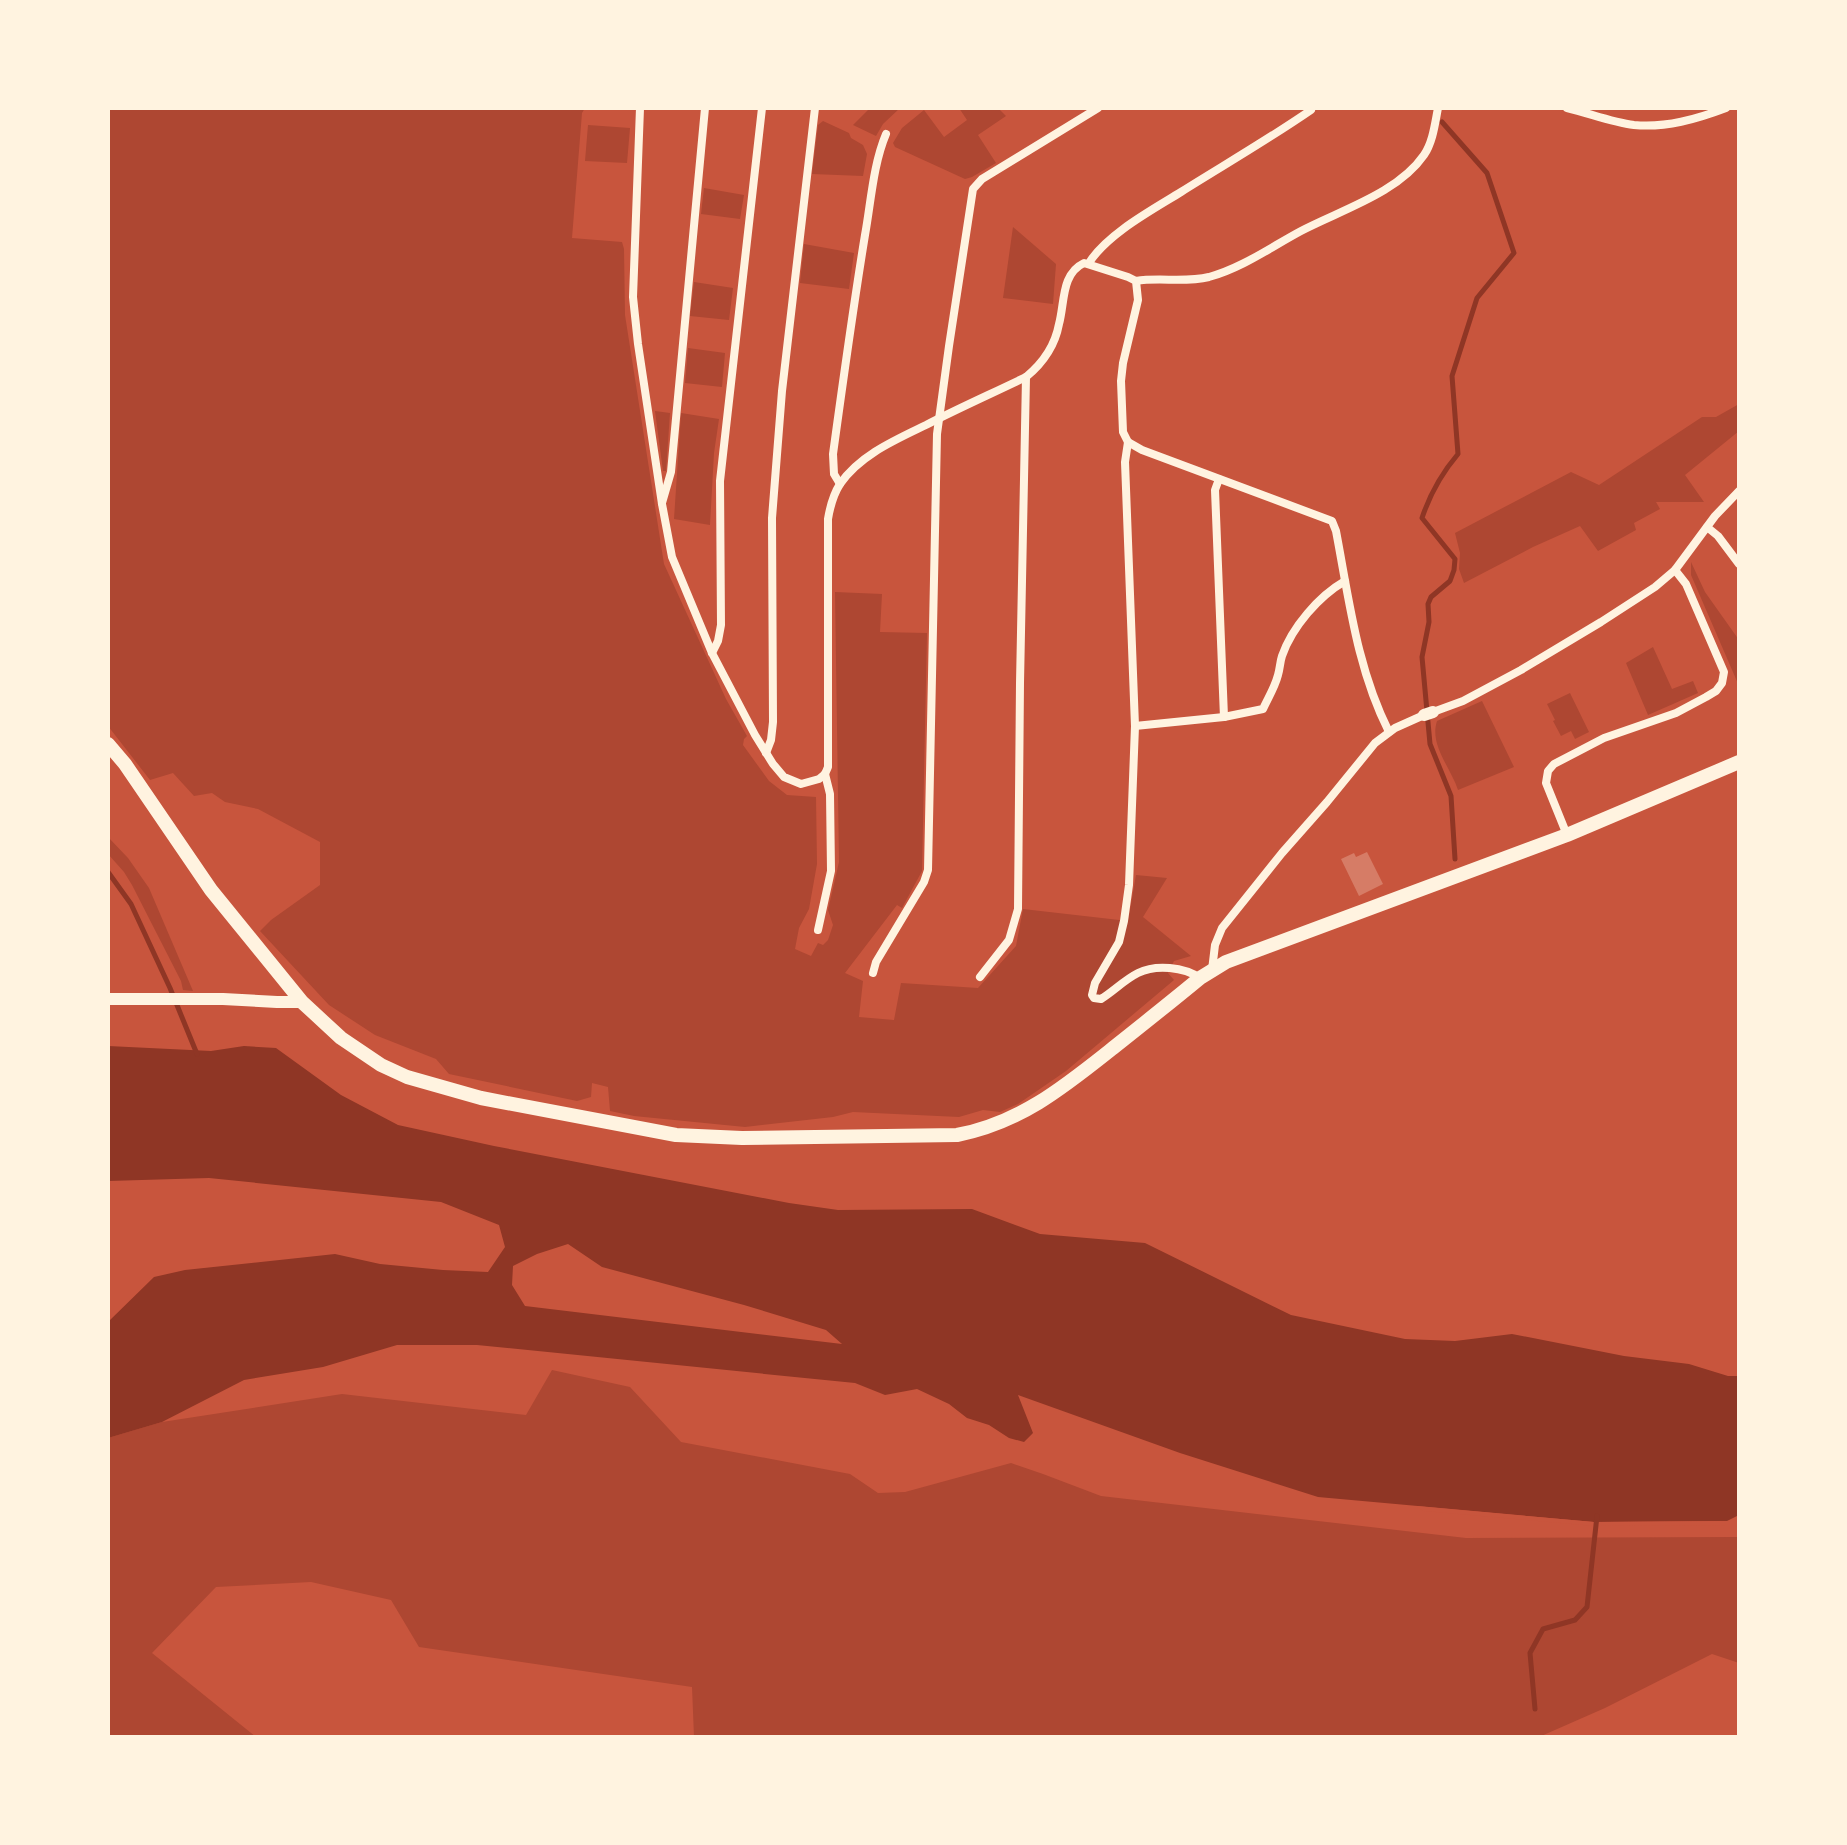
<svg xmlns="http://www.w3.org/2000/svg" width="1847" height="1845" font-family="Karla,sans-serif">
<rect width="100%" height="100%" fill="#c8553d"/>
<g fill="#ae4732">
<polygon points="108,108 585,108 582,113 572,238 622,242 624,249 625,315 664,564 726,699 747,736 744,739 743,745 769,781 787,795 816,797 817,864 809,909 799,928 795,949 811,956 818,943 823,945 828,940 833,925 828,910 839,862 835,592 882,594 880,632 927,633 922,871 902,908 897,905 845,973 863,981 859,1017 894,1020 901,983 978,988 1016,946 1023,909 1128,921 1136,875 1167,878 1143,917 1191,956 1174,961 1168,973 1174,980 1066,1071 1018,1104 1000,1112 983,1110 959,1117 853,1112 833,1117 745,1127 634,1116 610,1111 608,1087 592,1083 591,1097 577,1101 449,1074 436,1059 375,1035 329,1005 260,931 271,920 320,885 320,842 258,809 225,802 212,793 194,796 173,773 150,780 108,726"/>
<polygon points="870,108 900,108 883,124 876,136 853,125"/>
<polygon points="959,108 998,108 1006,116 978,135 996,163 972,177 965,179 895,147 893,143 902,128 924,110 944,137 967,120"/>
<polygon points="823,121 849,133 851,138 863,145 867,154 863,176 812,174 818,125"/>
<polygon points="588,125 630,128 627,163 585,161"/>
<polygon points="704,188 744,195 740,219 701,214"/>
<polygon points="1013,227 1056,264 1053,304 1003,298"/>
<polygon points="804,244 854,253 849,289 800,283"/>
<polygon points="694,282 733,288 729,320 690,316"/>
<polygon points="688,348 725,353 722,387 685,383"/>
<polygon points="1739,404 1739,431 1685,475 1704,502 1656,502 1660,509 1634,523 1636,530 1598,551 1580,526 1533,547 1464,583 1459,569 1460,553 1455,533 1571,472 1599,485 1702,417 1716,417"/>
<polygon points="655,411 670,413 666,471 663,471"/>
<polygon points="681,413 719,419 714,453 710,525 674,519"/>
<polygon points="1691,562 1705,592 1739,640 1739,686 1691,575"/>
<polygon points="1653,647 1672,689 1693,681 1698,693 1648,715 1626,663"/>
<polygon points="1570,693 1589,732 1575,739 1571,731 1561,736 1553,721 1555,720 1547,704"/>
<path d="M1482,701L1514,767L1458,790C1451,768 1429,745 1437,721Z"/>
<polygon points="108,837 128,858 149,888 193,991 183,990 181,981 132,885 124,872 108,854"/>
<polygon points="552,1370 630,1387 681,1442 850,1474 878,1493 905,1492 1011,1463 1043,1474 1101,1496 1466,1538 1739,1537 1739,1663 1712,1654 1605,1708 1539,1737 694,1737 692,1687 419,1647 391,1600 311,1582 216,1587 152,1653 256,1737 108,1737 108,1438 162,1422 342,1394 526,1415"/>
</g>
<path fill="#8f3625" fill-rule="evenodd" d="M108,1046L211,1051L244,1046L276,1048L341,1095L398,1125L494,1146L789,1203L838,1210L972,1209L1040,1234L1145,1243L1291,1315L1405,1339L1455,1341L1512,1334L1624,1356L1689,1364L1728,1376H1739V1515L1727,1521L1594,1522L1318,1497L1180,1453L1018,1395L1033,1433L1024,1442L1009,1438L989,1425L967,1418L949,1404L917,1389L885,1395L855,1383L477,1345H397L323,1367L244,1380L162,1422L108,1438V1322L154,1277L185,1270L335,1254L380,1264L443,1270L488,1272L505,1247L499,1225L441,1202L209,1178L108,1181ZM568,1244L602,1267L744,1305L826,1330L842,1344L525,1306L512,1285L513,1266L537,1254Z"/>
<polygon fill="#c8553d" points="1416,1506 1594,1522 1727,1521 1727,1525 1594,1526 1424,1511"/>
<g fill="none" stroke-linecap="round" stroke-linejoin="round">
<g stroke="#8f3625" stroke-width="5">
<path d="M1442,122L1487,173L1514,253L1477,298L1452,376L1458,454C1441,474 1430,494 1422,518L1455,559L1454,570L1450,581L1431,597L1428,604L1429,622L1422,657L1430,744L1451,796L1455,859"/>
<polyline points="108,872 131,904 170,988 197,1054"/>
<polyline points="1535,1709 1530,1653 1543,1629 1575,1620 1587,1607 1597,1516"/>
</g>
</g>
<polygon fill="#d67c66" points="1367,852 1383,884 1359,896 1341,859 1354,853 1356,857"/>
<g fill="none" stroke-linecap="round" stroke-linejoin="round">
<g stroke="#fff3e0" stroke-width="8">
<path d="M640,108L633,297L638,344L662,504L672,557L712,653L755,735L773,764L784,777L801,784L819,779L825,774L828,767V519C830,507 833,495 840,484C860,455 895,440 926,425C959,408 993,393 1026,377C1043,363 1055,346 1059,324C1065,302 1061,274 1084,263L1128,277L1136,281L1138,300L1123,363L1121,381L1123,432L1128,442L1142,450L1332,521L1336,531C1349,599 1357,669 1389,732"/>
<path d="M1567,108C1589,113 1611,122 1634,125C1666,128 1697,119 1726,108"/>
<path d="M1089,263C1107,234 1152,210 1181,192C1224,165 1269,139 1311,110"/>
<path d="M1136,281C1160,277 1184,283 1209,277C1242,268 1271,247 1301,231C1341,210 1398,193 1424,155C1433,142 1435,123 1438,108"/>
<path d="M1128,442L1125,462L1135,726L1129,885L1124,921L1119,942L1095,983L1092,995L1094,998L1101,999C1114,991 1124,980 1138,973C1156,964 1184,967 1200,978"/>
<polyline points="1219,479 1215,490 1224,717"/>
<path d="M840,484L834,474L833,454C843,381 853,308 865,235C871,202 873,165 886,134"/>
<polyline points="662,503 671,472 705,108"/>
<polyline points="1707,527 1718,536 1739,564"/>
<polyline points="712,653 718,641 721,625 720,481 762,108"/>
<polyline points="1433,712 1463,701 1521,670 1601,622 1655,587 1675,570 1715,516 1739,491"/>
<path d="M1135,726L1224,717L1263,709C1268,698 1275,687 1278,675C1280,668 1280,662 1282,656C1292,627 1319,596 1345,581"/>
<polyline points="766,753 771,740 773,722 772,518 782,391 815,108"/>
<polyline points="1567,835 1546,783 1548,771 1554,764 1604,738 1676,713 1706,697 1716,691 1722,683 1724,672 1686,584 1675,570"/>
<polyline points="818,930 831,871 830,794 825,774"/>
<polyline points="1212,970 1215,945 1222,928 1282,853 1327,802 1375,743 1395,728 1424,715"/>
<polyline points="873,973 876,962 924,882 928,870 937,434 949,346 973,189 982,179 1098,108"/>
<polyline points="980,977 1009,940 1018,909 1020,683 1026,377"/>
</g>
<g stroke="#fff3e0" stroke-width="12">
<polyline points="1424,715 1433,712"/>
<polyline points="108,999 223,999 277,1002 302,1002"/>
</g>
<path stroke="#fff3e0" stroke-width="14" d="M108,744L125,764L211,890L302,1002L341,1038L381,1065L407,1077L481,1098L676,1135L742,1138L957,1135C1020,1123 1064,1087 1113,1048C1142,1025 1171,1002 1200,978L1226,962L1567,835L1739,762"/>
</g>
<rect width="1847" height="1845" fill="none" stroke="#fff3e0" stroke-width="220"/>
</svg>
